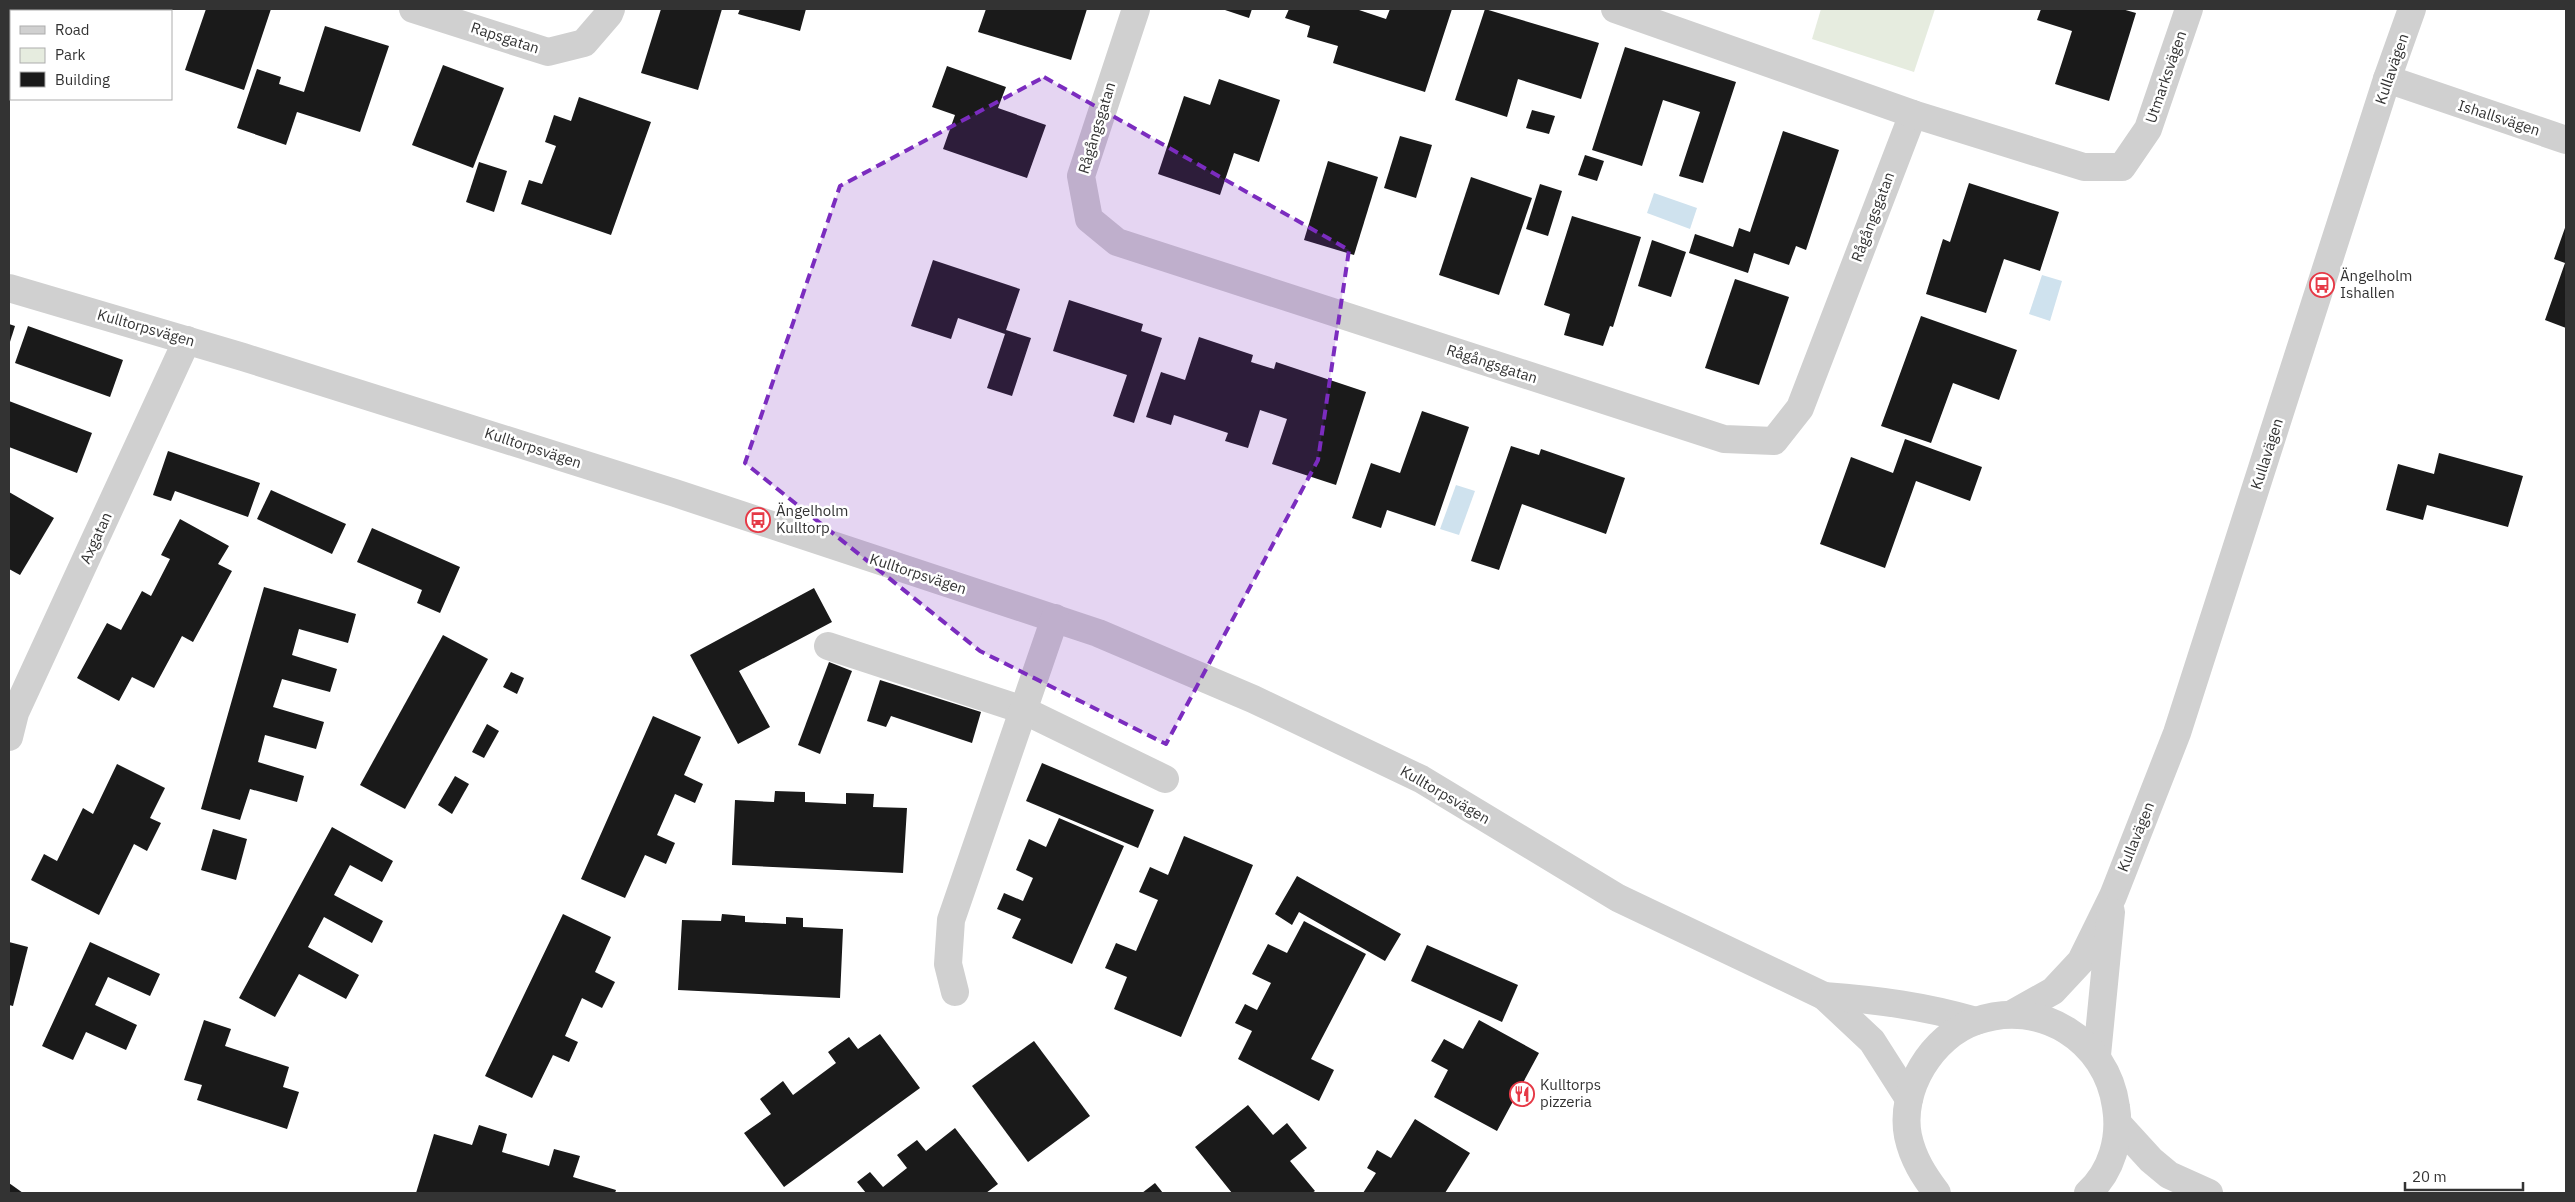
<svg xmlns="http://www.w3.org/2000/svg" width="2575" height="1202" font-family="'IBM Plex Sans',sans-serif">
<rect width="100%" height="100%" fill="#fff"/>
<polygon fill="#e6ecdf" points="1821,9 1935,9 1914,72 1812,39"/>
<g fill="#cfe2ee">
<polygon points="1654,193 1697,208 1690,229 1647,213"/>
<polygon points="2042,275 2062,281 2050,321 2029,314"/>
<polygon points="1456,485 1475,491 1459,535 1440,529"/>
</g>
<g fill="#1a1a1a">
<polygon points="9,9 19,9 18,11 11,11 9,38"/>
<polygon points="40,9 78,9 77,11 46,11"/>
<polygon points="206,9 271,9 244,90 185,70"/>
<polygon points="661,9 722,9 698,90 641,73"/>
<polygon points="740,9 806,9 800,31 738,14"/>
<polygon points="986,9 1087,9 1071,60 978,32"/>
<polygon points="1222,9 1252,9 1249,18"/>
<polygon points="1289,9 1356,9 1386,19 1390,9 1452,9 1425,92 1333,63 1338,46 1307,37 1310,26 1285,18"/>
<polygon points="1485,9 1599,43 1581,99 1518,79 1507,117 1455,100"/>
<polygon points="2041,9 2122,9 2136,13 2109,101 2055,84 2072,31 2037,20"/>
<polygon points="325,26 389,46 360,132 297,112 286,145 237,128 257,69 281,77 279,84 304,92"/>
<polygon points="1625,47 1736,82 1703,183 1679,176 1700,112 1663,100 1642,166 1592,150"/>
<polygon points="443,65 504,88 473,168 412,145"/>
<polygon points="947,66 1006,87 998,108 1046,125 1027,178 943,149 955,115 932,107"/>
<polygon points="1219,79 1280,100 1259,162 1234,153 1220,195 1158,174 1184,96 1210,105"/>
<polygon points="579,97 651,122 611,235 521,204 529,180 542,184 556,146 545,142 554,115 571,121"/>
<polygon points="1532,110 1555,116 1549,134 1526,128"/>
<polygon points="1783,131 1839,150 1806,250 1796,246 1789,265 1754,253 1748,273 1689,253 1695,234 1733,247 1739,228 1750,232"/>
<polygon points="1400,136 1432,145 1416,198 1384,188"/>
<polygon points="1585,155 1604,161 1597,181 1578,175"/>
<polygon points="1328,161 1378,177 1354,255 1304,240"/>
<polygon points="479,162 507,171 494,212 466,202"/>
<polygon points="1471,177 1532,198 1499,295 1439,275"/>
<polygon points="1969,183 2059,212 2040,271 2004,259 1986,313 1926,294 1943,239 1950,242"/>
<polygon points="1540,184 1562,191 1548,236 1526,229"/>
<polygon points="1572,216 1641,237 1613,327 1610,326 1603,346 1564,335 1570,314 1544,305"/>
<polygon points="2566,225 2566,328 2545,320 2565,263 2554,259"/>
<polygon points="1652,240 1686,252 1671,297 1638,286"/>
<polygon points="933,260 1020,289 1006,330 1031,338 1012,396 987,388 1005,334 958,318 951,339 911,326"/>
<polygon points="1735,279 1789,297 1759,385 1705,368"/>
<polygon points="1069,300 1143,324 1141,331 1162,338 1134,423 1113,416 1127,375 1053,351"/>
<polygon points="1921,316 2017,350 1999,400 1953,383 1931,443 1881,426"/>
<polygon points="9,324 15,326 9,345"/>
<polygon points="28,326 123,360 110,397 15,363"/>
<polygon points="1199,337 1253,355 1251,362 1274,369 1276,362 1366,392 1336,485 1272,464 1287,419 1260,410 1248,448 1225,441 1228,433 1174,415 1171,425 1146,417 1161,372 1185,380"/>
<polygon points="9,401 92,433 77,473 9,447"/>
<polygon points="1422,411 1469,427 1435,526 1387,510 1381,528 1352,518 1371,463 1400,473"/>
<polygon points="1905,439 1982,467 1970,501 1916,481 1885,568 1820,544 1851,457 1893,473"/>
<polygon points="1511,446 1539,455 1541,449 1625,478 1606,534 1522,504 1499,570 1471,561"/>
<polygon points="168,451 260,483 248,517 175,491 171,501 153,495"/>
<polygon points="2439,453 2523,476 2508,527 2427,505 2423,520 2386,510 2398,464 2434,474"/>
<polygon points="271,490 346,524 332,554 257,519"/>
<polygon points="9,492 54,518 20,575 9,569"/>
<polygon points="180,519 229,546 218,564 232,571 193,642 182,636 154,688 132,677 119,701 77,678 107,623 121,630 142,591 151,596 170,559 161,555"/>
<polygon points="372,528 460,567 440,613 417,603 422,590 357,562"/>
<polygon points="264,587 356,614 348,643 299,629 292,655 337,669 330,692 282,679 273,707 324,722 316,749 265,735 258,762 304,776 297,802 250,789 240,820 201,809"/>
<polygon points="814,588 832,622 739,671 770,727 738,744 690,655"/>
<polygon points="443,635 488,659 405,809 360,785"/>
<polygon points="829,662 852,671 820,754 798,745"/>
<polygon points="511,672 524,678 517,694 503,687"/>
<polygon points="880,680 981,712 972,743 891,716 886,727 867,721"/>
<polygon points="653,716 701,737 684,775 703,784 695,803 675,794 657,835 675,843 666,864 645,855 625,898 581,879"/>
<polygon points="487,724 499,731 484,758 472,752"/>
<polygon points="1042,763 1154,810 1138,848 1026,801"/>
<polygon points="117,764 165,788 150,818 161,823 147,851 134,844 99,915 31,880 44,854 57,861 83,808 93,814"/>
<polygon points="455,776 469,784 452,814 438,805"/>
<polygon points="775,791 805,792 805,802 846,804 846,793 874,794 873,807 907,808 903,873 732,865 735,800 774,802"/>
<polygon points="1059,818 1124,846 1072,964 1012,938 1021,919 997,909 1004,893 1023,901 1033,878 1016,870 1029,839 1046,847"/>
<polygon points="332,827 393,861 382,882 350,865 334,895 383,921 372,943 324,917 308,947 359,975 346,999 299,974 275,1017 239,998"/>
<polygon points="213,829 247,839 236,880 201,870"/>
<polygon points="1184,836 1253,865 1181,1037 1114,1009 1127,977 1105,968 1116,943 1136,951 1158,900 1139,892 1150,867 1168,875"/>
<polygon points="1297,876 1401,934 1385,961 1299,912 1292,925 1275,914"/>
<polygon points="563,914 611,937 595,972 615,982 602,1008 582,998 565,1036 578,1042 569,1062 553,1055 532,1098 485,1076"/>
<polygon points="722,914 745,916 745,922 786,924 786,917 803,918 803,927 843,929 840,998 678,990 682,920 721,921"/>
<polygon points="1304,921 1366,954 1311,1059 1334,1070 1319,1101 1238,1059 1252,1031 1235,1023 1245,1004 1257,1010 1271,983 1252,974 1268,944 1287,953"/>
<polygon points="9,942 28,947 13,1006 9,1005"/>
<polygon points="90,942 160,974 150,996 108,977 95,1005 137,1025 126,1050 86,1032 73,1060 42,1046"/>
<polygon points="1427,945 1518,985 1502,1022 1411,981"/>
<polygon points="204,1020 231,1029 225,1046 289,1067 283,1087 299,1092 287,1129 197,1100 202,1085 184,1080"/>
<polygon points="1479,1020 1539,1053 1497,1131 1434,1097 1448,1070 1431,1061 1444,1039 1463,1049"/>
<polygon points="880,1034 920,1088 784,1187 744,1133 771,1114 760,1099 783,1081 793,1095 836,1063 828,1052 849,1037 858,1049"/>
<polygon points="1034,1041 1090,1116 1028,1162 972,1086"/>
<polygon points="1248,1105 1273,1135 1287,1123 1307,1148 1290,1161 1315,1191 1312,1193 1232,1193 1195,1147"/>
<polygon points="1415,1119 1470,1153 1445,1193 1363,1193 1376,1173 1367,1168 1377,1150 1391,1158"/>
<polygon points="479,1125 507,1134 502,1152 549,1166 554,1149 580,1156 573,1177 616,1190 615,1193 416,1193 434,1134 472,1145"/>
<polygon points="955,1128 998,1184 986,1193 866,1193 857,1182 870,1172 883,1187 907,1168 897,1155 917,1140 926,1151"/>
<polygon points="9,1183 23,1193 9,1193"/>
<polygon points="1155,1183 1163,1193 1142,1193"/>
</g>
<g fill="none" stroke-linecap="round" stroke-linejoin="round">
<g stroke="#d0d0d0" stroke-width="28">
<polyline points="413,9 548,52 584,43 609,14 611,9"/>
<polyline points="1136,9 1081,176 1089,219 1117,242 1724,439 1774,441 1800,408 1913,114"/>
<polyline points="1615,9 1913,114 2084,167 2122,167 2148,129 2189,9"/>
<polyline points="2387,79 2566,140"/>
<polyline points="9,288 243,357 675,493 1098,633 1253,699 1421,779 1618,898 1824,996 1872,1041 1909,1099"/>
<polyline points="828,646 1023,710 1165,779"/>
<polyline points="9,737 15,713 187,340"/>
<polyline points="955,992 948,964 951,920 1055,618"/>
<path d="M1824,996C1878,1000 1924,1006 1976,1021"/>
<polyline points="2012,1014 2053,991 2081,961 2113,896 2177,733 2387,79 2412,9"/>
<polyline points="2097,1055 2111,912"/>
<polyline points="2119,1125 2151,1160 2169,1175 2209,1193"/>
<path d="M1937,1193C1924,1176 1913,1159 1908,1136C1899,1090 1932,1036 1976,1021C2040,998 2107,1040 2116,1107C2121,1138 2112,1171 2088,1193"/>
</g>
</g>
<path fill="#7b2cbf" fill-opacity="0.2" stroke="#7b2cbf" stroke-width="4" stroke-dasharray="10 6" stroke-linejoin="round" d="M1044,77L1349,250L1318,460L1166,744L980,651L745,463L840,186Z"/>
<defs>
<symbol id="bus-ring" viewBox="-11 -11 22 22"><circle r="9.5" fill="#fff" stroke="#e63946" stroke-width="1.5"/><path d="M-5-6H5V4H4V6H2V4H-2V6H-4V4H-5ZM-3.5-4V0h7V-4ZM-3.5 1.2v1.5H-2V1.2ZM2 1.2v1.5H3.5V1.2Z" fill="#e63946"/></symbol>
<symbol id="restaurant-ring" viewBox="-11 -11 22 22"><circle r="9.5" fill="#fff" stroke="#e63946" stroke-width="1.5"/><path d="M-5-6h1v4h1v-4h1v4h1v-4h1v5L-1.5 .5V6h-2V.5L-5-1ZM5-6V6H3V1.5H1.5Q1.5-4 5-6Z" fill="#e63946"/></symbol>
</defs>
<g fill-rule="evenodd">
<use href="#bus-ring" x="2308" y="271" width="28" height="28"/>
<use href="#bus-ring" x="744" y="506" width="28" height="28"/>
<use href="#restaurant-ring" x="1508" y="1080" width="28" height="28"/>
</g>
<g text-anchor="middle" stroke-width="5" stroke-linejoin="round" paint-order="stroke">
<g font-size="15" fill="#333" stroke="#fff">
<text transform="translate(505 38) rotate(18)" y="5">Rapsgatan</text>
<text transform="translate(2392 69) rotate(-71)" y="5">Kullavägen</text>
<text transform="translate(2166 77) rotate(-71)" y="5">Utmarksvägen</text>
<text transform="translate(2499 118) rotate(18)" y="5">Ishallsvägen</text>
<text transform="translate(1097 128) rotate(-73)" y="5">Rågångsgatan</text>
<text transform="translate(1873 217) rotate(-69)" y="5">Rågångsgatan</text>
<text transform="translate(146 328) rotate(16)" y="5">Kulltorpsvägen</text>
<text transform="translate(1492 364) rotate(18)" y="5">Rågångsgatan</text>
<text transform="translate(533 448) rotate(18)" y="5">Kulltorpsvägen</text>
<text transform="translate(2267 454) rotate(-72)" y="5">Kullavägen</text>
<text transform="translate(96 538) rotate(-65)" y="5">Axgatan</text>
<text transform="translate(918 574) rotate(18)" y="5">Kulltorpsvägen</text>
<text transform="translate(1445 795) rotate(30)" y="5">Kulltorpsvägen</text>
<text transform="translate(2136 837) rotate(-68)" y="5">Kullavägen</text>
</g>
<g font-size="15" fill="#333" stroke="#fff" text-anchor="start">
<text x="2340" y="281">Ängelholm<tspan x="2340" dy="17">Ishallen</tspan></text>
<text x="776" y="516">Ängelholm<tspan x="776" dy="17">Kulltorp</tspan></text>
<text x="1540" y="1090">Kulltorps<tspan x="1540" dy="17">pizzeria</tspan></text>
</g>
</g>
<rect width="2575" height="1202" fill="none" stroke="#333333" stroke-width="20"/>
<rect x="10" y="10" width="162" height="90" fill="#ffffff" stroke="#adadad"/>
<rect x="20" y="26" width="25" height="8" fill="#d0d0d0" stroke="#adadad"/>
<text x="55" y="35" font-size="15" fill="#333333">Road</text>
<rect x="20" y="48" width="25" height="15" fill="#e6ecdf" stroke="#adadad"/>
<text x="55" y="60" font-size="15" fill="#333333">Park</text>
<rect x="20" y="72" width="25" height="15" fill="#1a1a1a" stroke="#adadad"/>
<text x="55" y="85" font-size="15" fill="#333333">Building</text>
<path d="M2405 1182v8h118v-8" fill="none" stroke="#333333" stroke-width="2.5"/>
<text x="2412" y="1182" font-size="15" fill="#333333" stroke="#ffffff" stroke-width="4" paint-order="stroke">20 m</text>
</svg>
